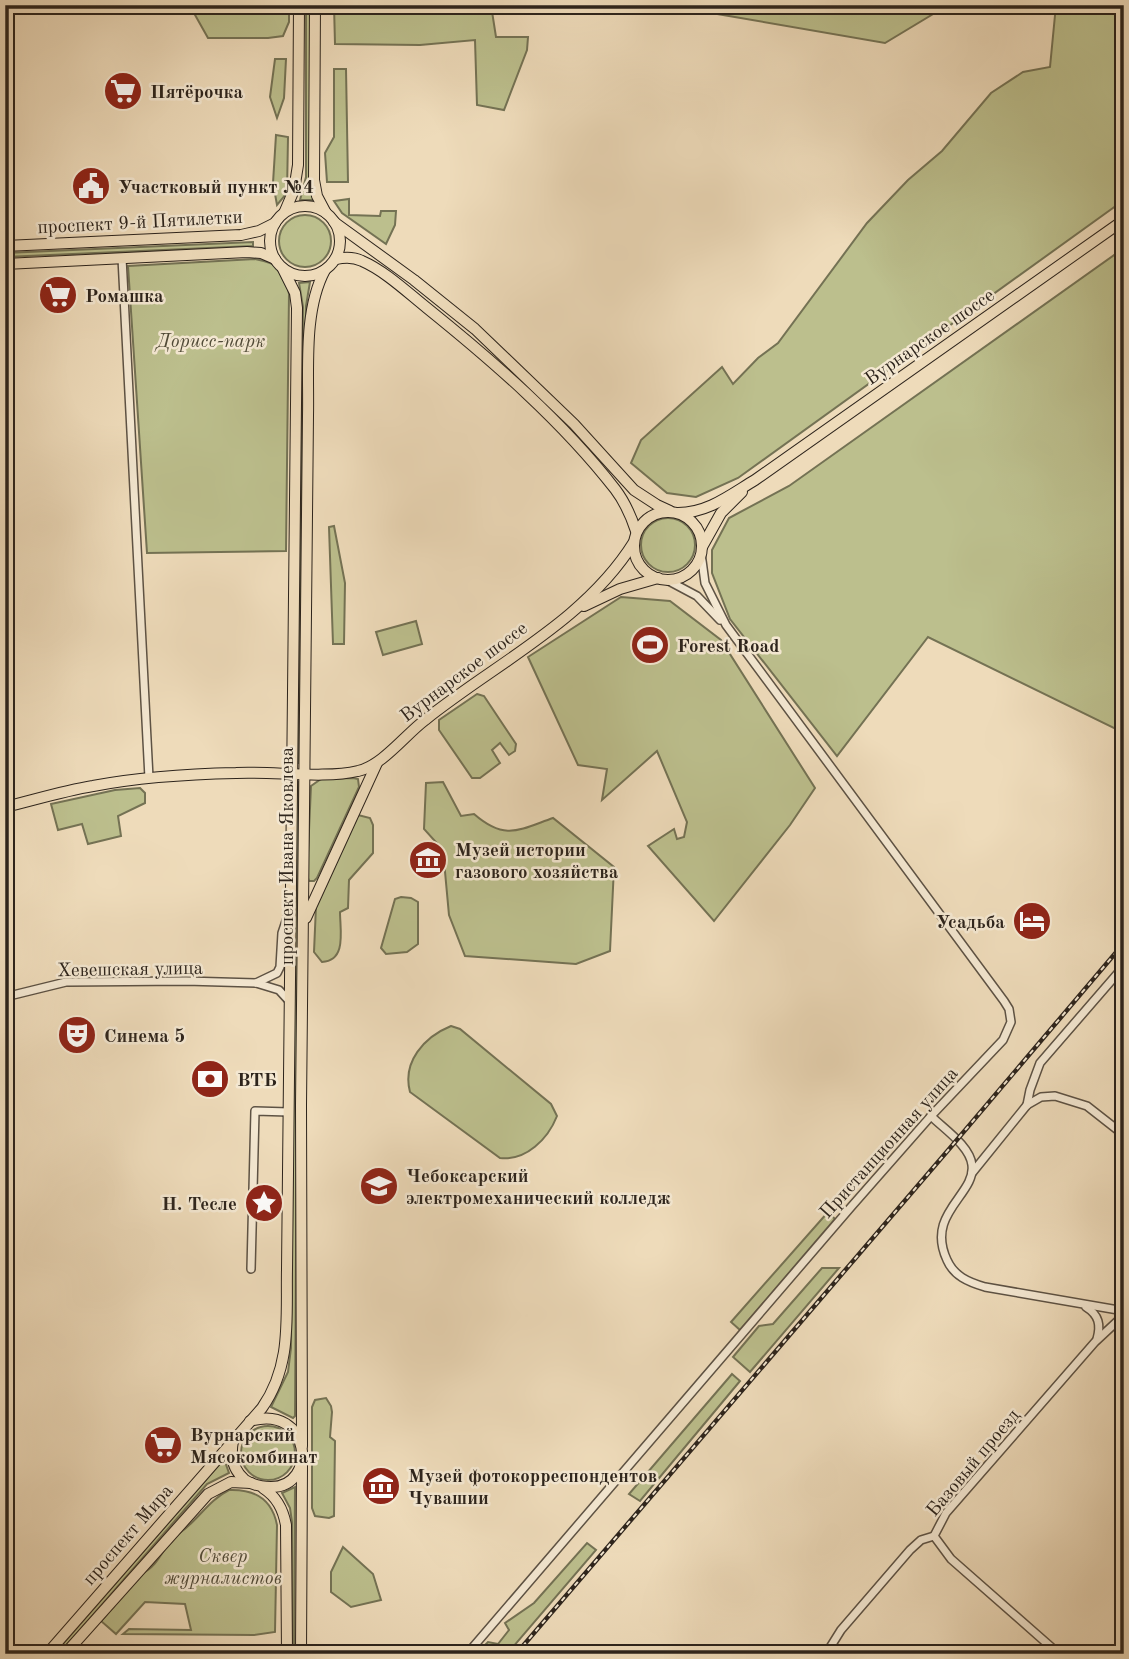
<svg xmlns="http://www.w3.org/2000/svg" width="1129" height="1659" font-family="'Old Standard TT',serif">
<rect width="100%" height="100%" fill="#eedbba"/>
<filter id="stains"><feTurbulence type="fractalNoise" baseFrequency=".00286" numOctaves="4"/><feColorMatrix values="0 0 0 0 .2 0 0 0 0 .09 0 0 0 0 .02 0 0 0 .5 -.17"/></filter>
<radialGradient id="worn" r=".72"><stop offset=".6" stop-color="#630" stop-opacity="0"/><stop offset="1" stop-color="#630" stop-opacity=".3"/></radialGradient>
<g fill="#bcbf8d" stroke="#747254" stroke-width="2">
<polygon points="5,5 289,5 289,22 283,36 268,38 208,38 190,6 5,10"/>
<polygon points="306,5 310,5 310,177 316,200 300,200 306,177"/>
<polygon points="334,5 491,5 496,37 528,37 527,50 504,110 477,105 475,40 420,45 335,44"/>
<polygon points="696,5 948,5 885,43 700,11"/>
<polygon points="1056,5 1124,5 1124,200 738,478 696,497 667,493 631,463 641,440 722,367 733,384 758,358 778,343 867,223 908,180 942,151 991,93 1023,72 1050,67"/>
<polygon points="275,59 286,59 284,98 277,118 270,97"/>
<polygon points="334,69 346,69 348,182 327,182 325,153 334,137"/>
<polygon points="276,135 288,137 287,193 277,205 273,183"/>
<polygon points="349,199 349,215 380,216 381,211 396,211 395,225 386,244 342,213 334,201"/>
<circle cx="305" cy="241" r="26"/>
<polygon points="253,242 253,246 5,257 5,253"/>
<polygon points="1124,248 1124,733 928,637 837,756 730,619 712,573 712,550 729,518 789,486"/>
<path d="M255,259C281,264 285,269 289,294L286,551L147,553L128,266Z"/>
<polygon points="310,282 306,306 300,763 298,763 303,307 299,283"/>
<circle cx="668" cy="545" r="27"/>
<polygon points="334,526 345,583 344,644 333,644 329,527"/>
<polygon points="621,597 670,601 721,640 815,788 790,825 714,921 648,846 674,829 677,839 684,837 687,822 657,751 602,800 607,769 578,765 528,657"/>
<polygon points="416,621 422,644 383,655 376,632"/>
<polygon points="477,694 484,696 516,744 515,751 509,755 500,743 492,750 500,763 480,778 472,778 439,730 439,720"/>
<polygon points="353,778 358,779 359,787 317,878 314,881 309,881 307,875 311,786 321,779"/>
<polygon points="296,782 299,782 295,1416 293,1418 271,1407 288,1372 291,1348"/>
<path d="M443,782L461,816L474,814C505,841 519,830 553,818L614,867L610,951L576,964L465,956L449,915L443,850L424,829L426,783Z"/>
<polygon points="140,788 145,793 145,803 118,816 121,836 88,844 82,824 58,830 51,804 115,790"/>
<path d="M358,815L370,818L373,825V853L349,880L348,908L340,912C340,930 347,961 322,962L314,952L316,906Z"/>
<polygon points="401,897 411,898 418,902 418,944 407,952 386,954 381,948 395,899"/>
<path d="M451,1026L460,1029L551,1104L557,1116C548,1139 526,1161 500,1158L410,1092C402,1062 424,1037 451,1026Z"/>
<polygon points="828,1212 835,1219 740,1330 731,1322"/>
<polygon points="822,1268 839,1268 750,1372 733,1357 759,1326 773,1324"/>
<polygon points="732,1374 740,1381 640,1501 629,1494"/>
<polygon points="326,1398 331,1406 332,1412 330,1437 335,1441 334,1516 329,1518 315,1516 312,1508 312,1407 315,1400"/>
<circle cx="268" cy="1453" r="27"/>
<polygon points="224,1459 229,1473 207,1484 59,1654 54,1654"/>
<polygon points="295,1487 294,1654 292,1654 292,1522 290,1508 282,1493"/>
<path d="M229,1490C254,1489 272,1499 277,1525L275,1632L254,1635L123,1634L129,1629L191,1630L185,1604L145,1602L116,1634L101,1621L141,1574C156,1567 161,1554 170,1541C175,1535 182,1532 187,1527C202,1514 211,1499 229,1490Z"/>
<polygon points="587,1543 596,1550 507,1654 476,1654 488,1642 498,1644 509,1630 505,1623 534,1603"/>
<polygon points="343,1547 373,1574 381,1600 351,1607 331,1592 331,1572"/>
</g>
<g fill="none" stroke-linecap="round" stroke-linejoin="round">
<defs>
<g id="minor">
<polyline points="122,258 149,778"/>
<polyline points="667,580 697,596 720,620"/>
<polyline points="256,983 277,973 280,967 282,933 289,912"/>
<polyline points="5,997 66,982 186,981 256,983 279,990 290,1002"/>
<polyline points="1027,1105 1030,1090 1040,1063 1124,966"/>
<path d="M931,1116C944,1129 970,1146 972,1165C976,1195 925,1213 947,1260C954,1276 968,1282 985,1287L1124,1311"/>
<polyline points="972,1173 1027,1105 1041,1097 1055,1096 1087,1106 1124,1135"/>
<polyline points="251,1269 255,1111 289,1112"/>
<path d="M1086,1307C1099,1315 1101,1325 1097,1339"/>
<polyline points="467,1654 851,1207 931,1116 1003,1040 1011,1022 1009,1009 1004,1001 726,625 705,583 701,553"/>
<polyline points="826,1654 841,1630 910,1550 921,1540 934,1536"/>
<polyline points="1059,1654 951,1559 934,1536 946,1513 1095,1342 1124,1315"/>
</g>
<g id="major">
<polyline points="315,5 314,180 317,196 326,213"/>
<circle cx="305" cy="241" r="35"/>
<polyline points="285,211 294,190 298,165 299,5"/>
<polyline points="334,222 414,280 475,329 574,424 634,490 657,505 670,511"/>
<polyline points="5,246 241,235 259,231 275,223"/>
<path d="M336,259C345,257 354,257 362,261C385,271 407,292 427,308C494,362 562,421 615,489C625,502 631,516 636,531"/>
<polyline points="5,264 247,252 261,253 275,259"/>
<circle cx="668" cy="546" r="34"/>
<path d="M678,513C708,513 730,495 755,480L1124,220"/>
<polyline points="702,547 721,513 742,492"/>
<polyline points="584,606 620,589 658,578"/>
<path d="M5,807C34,800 63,791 93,786C140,777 188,774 236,773C272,771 324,779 358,771C382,766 405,735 425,720C496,663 585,621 634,542"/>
<polyline points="306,918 377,763"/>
<path d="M233,1441C230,1456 233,1470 245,1480C253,1485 262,1487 271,1487C319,1487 311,1403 250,1421"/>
<path d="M302,1446L301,1105L308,416C309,370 303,311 325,270"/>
<path d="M263,1488C277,1497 283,1509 286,1525L287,1654"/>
<path d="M47,1654L262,1408C292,1365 286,1319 287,1269L297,308L295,293L283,269"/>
<polyline points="65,1654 208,1494 231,1482 251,1483"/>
<polyline points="301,1654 302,1466"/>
</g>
</defs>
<use href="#minor" stroke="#5d5244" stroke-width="10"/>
<use href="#major" stroke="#2d241c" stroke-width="12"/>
<use href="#minor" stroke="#f4e8d2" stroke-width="7"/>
<use href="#major" stroke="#eedbba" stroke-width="10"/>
<defs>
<polyline id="rail" points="516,1654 950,1148 1124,943"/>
</defs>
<use href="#rail" stroke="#2d241c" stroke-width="4.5"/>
<use href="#rail" stroke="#f4e8d2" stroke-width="2" stroke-dasharray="5" stroke-linecap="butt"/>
</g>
<defs>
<symbol id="supermarket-disc" viewBox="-11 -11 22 22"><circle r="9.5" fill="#8f2418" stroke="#f4e8d2"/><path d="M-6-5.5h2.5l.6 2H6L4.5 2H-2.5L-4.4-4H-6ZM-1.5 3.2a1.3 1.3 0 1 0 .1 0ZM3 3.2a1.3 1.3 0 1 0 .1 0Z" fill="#fff"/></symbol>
<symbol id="civic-disc" viewBox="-11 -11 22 22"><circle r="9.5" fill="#8f2418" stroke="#f4e8d2"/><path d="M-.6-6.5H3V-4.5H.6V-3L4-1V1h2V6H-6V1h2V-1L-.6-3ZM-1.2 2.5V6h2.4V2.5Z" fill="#fff"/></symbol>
<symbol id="stadium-disc" viewBox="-11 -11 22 22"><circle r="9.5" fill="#8f2418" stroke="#f4e8d2"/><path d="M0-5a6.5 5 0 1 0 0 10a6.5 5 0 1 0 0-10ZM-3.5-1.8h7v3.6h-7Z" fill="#fff"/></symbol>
<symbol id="museum-disc" viewBox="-11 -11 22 22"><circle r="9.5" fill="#8f2418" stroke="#f4e8d2"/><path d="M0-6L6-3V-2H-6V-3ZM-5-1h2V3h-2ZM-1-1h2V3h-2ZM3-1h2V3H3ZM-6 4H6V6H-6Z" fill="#fff"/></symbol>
<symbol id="hotel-disc" viewBox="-11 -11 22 22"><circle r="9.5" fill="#8f2418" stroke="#f4e8d2"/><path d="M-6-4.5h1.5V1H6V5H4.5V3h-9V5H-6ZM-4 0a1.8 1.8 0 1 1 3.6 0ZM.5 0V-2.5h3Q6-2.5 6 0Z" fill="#fff"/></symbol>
<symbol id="theatre-disc" viewBox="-11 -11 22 22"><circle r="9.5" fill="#8f2418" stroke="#f4e8d2"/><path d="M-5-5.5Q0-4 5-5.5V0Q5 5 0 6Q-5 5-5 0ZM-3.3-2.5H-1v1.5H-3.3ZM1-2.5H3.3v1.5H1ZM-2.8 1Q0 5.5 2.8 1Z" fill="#fff"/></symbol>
<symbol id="bank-disc" viewBox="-11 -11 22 22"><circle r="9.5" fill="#8f2418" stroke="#f4e8d2"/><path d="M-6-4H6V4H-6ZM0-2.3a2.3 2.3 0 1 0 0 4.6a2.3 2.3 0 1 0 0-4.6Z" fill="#fff"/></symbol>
<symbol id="university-disc" viewBox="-11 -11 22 22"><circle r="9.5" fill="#8f2418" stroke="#f4e8d2"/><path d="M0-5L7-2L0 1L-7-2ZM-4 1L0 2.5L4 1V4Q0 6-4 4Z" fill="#fff"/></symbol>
<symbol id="sight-disc" viewBox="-11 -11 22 22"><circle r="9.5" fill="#8f2418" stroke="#f4e8d2"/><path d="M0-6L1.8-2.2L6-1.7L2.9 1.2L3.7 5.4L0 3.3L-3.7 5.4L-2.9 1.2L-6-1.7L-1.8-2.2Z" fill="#fff"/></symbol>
</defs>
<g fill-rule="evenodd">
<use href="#supermarket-disc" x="101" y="69" width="44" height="44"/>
<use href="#civic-disc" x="69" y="164" width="44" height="44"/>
<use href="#supermarket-disc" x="36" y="273" width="44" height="44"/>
<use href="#stadium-disc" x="628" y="623" width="44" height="44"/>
<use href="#museum-disc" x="406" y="838" width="44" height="44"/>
<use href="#hotel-disc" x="1010" y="899" width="44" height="44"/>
<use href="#theatre-disc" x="55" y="1013" width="44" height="44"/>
<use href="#bank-disc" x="188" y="1057" width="44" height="44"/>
<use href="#university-disc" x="357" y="1164" width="44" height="44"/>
<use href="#sight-disc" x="242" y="1181" width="44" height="44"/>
<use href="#supermarket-disc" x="141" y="1423" width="44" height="44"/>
<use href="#museum-disc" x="359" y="1464" width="44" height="44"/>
</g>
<g text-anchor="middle" stroke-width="5" stroke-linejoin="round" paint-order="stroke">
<g font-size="19" font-weight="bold" fill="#2d241c" stroke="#f4e8d2" text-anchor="start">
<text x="150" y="98">Пятёрочка</text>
<text x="118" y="193">Участковый пункт №4</text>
<text x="85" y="302">Ромашка</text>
<text x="677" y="652">Forest Road</text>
<text x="455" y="856">Музей истории<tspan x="455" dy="22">газового хозяйства</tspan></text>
<text x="1005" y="928" text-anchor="end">Усадьба</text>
<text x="104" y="1042">Синема 5</text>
<text x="237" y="1086">ВТБ</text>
<text x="406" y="1182">Чебоксарский<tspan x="406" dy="22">электромеханический колледж</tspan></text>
<text x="237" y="1210" text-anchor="end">Н. Тесле</text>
<text x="190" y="1441">Вурнарский<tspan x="190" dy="22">Мясокомбинат</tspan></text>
<text x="408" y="1482">Музей фотокорреспондентов<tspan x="408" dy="22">Чувашии</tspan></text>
</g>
<g font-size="19" fill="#2d241c" stroke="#f4e8d2">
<text transform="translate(140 221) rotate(-3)" y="7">проспект 9-й Пятилетки</text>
<text transform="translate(929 336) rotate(-35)" y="7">Вурнарское шоссе</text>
<text transform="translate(463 671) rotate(-37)" y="7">Вурнарское шоссе</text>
<text transform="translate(286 856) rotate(-90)" y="7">проспект Ивана Яковлева</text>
<text transform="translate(130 968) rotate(-1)" y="7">Хевешская улица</text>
<text transform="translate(888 1142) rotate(-48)" y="7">Пристанционная улица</text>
<text transform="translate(972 1462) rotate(-50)" y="7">Базовый проезд</text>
<text transform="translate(127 1534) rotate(-49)" y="7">проспект Мира</text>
</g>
<g font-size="19" font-style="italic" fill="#514b38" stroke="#f4e8d2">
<text x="211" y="347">Дорисс-парк</text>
<text x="223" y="1562">Сквер<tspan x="223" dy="22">журналистов</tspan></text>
</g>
</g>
<rect width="1129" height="1659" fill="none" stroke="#eedbba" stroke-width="28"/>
<rect x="7" y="7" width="1115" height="1645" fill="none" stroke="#2d241c" stroke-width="3.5"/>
<rect x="14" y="14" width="1101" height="1631" fill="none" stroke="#2d241c" stroke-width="2"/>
<rect width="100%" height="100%" filter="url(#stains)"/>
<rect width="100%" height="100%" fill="url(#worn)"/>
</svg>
